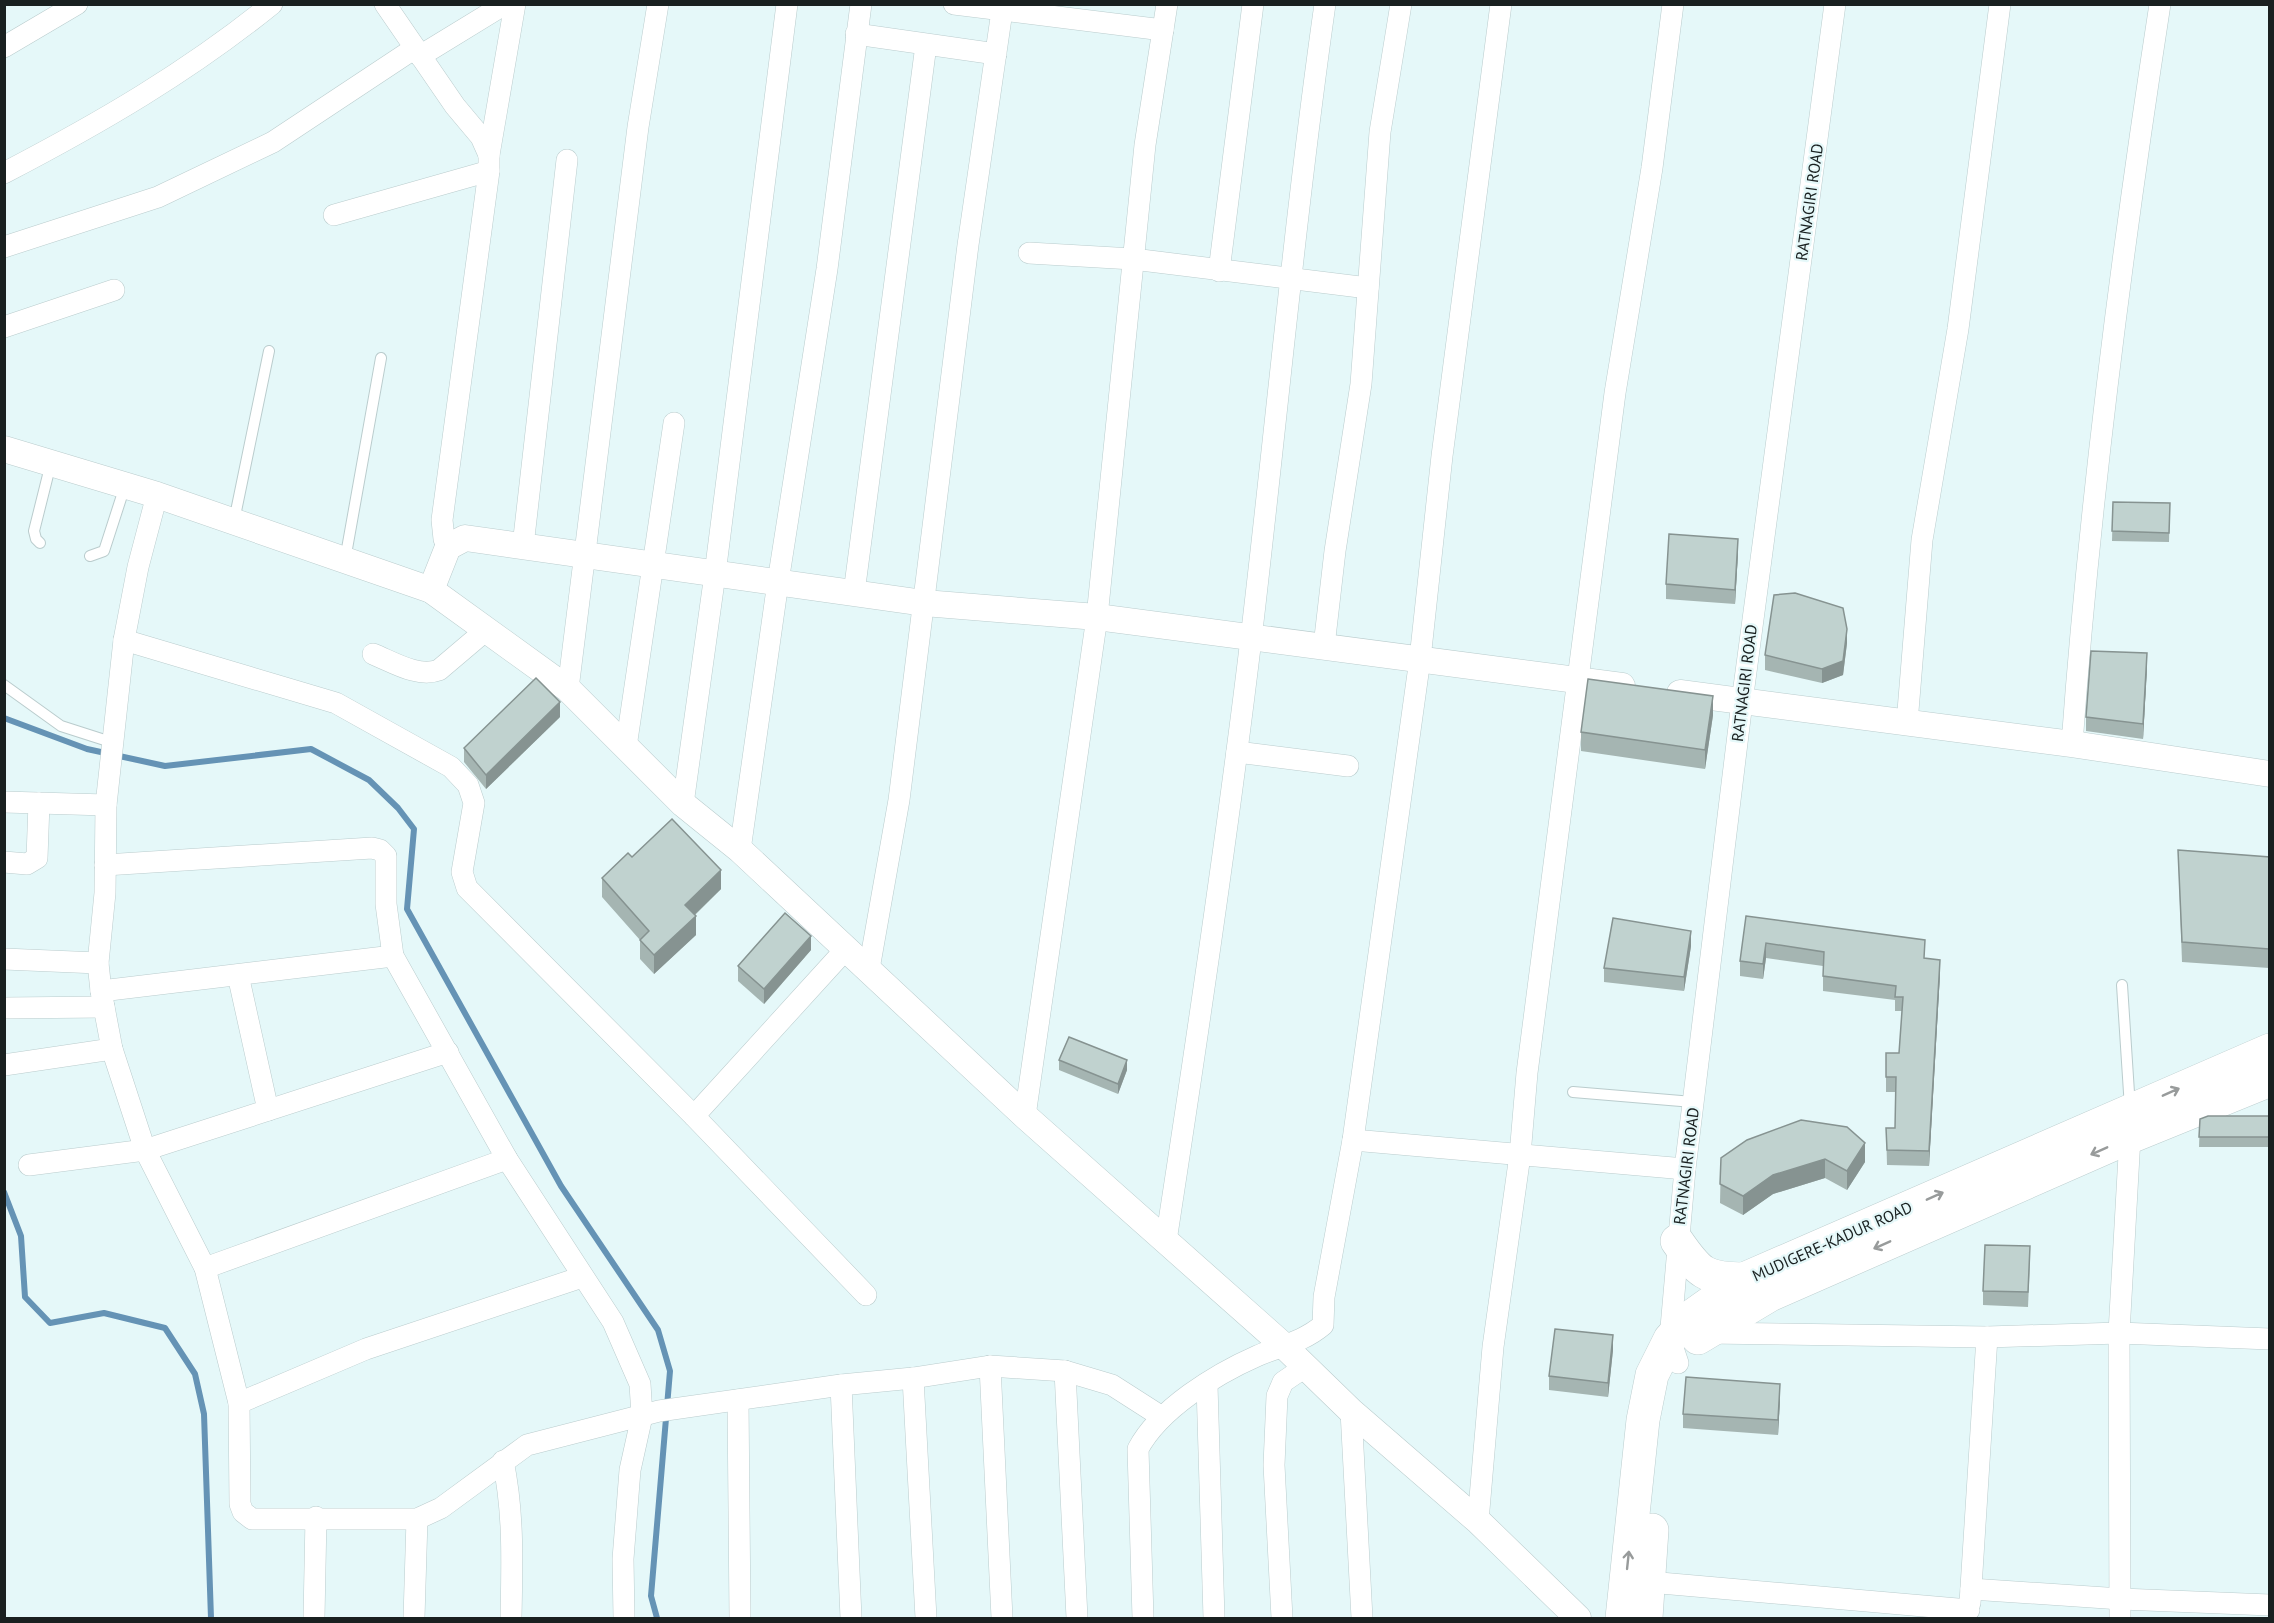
<svg xmlns="http://www.w3.org/2000/svg" width="2274" height="1623" font-family="'PT Sans',sans-serif">
<rect width="100%" height="100%" fill="#e5f8f9"/>
<g fill="none" stroke-linecap="round" stroke-linejoin="round">
<g stroke="#6593b5" stroke-width="6">
<polyline points="4,718 87,749 165,766 311,749 369,780 398,808 414,829 407,909 561,1186 658,1330 670,1371 651,1596 657,1618"/>
<polyline points="4,1192 21,1236 25,1297 50,1323 104,1313 165,1328 195,1374 204,1414 211,1618"/>
</g>
<defs>
<g id="service">
<polyline points="234,521 269,351"/>
<polyline points="40,543 36,539 34,531 51,463"/>
<polyline points="90,556 104,551 125,486"/>
<polyline points="345,560 381,358"/>
<polyline points="4,685 61,726 114,743"/>
<polyline points="2122,985 2130,1108"/>
<polyline points="1573,1092 1693,1102"/>
</g>
<g id="minor">
<polyline points="385,4 455,106 481,137 489,155"/>
<polyline points="954,4 1163,30"/>
<polyline points="856,34 996,54"/>
<polyline points="4,47 77,4"/>
<polyline points="420,56 505,4"/>
<path d="M4,173C100,123 188,72 272,4"/>
<polyline points="334,215 489,171"/>
<polyline points="4,247 158,197 273,142 415,48"/>
<polyline points="1029,253 1133,259 1368,288"/>
<polyline points="1219,271 1253,4"/>
<polyline points="4,327 114,290"/>
<polyline points="157,495 138,567 124,640 106,805 105,893 98,963 101,991 393,956"/>
<polyline points="523,546 567,160"/>
<polyline points="448,547 444,539 442,520 489,171 489,155 515,4"/>
<polyline points="854,593 926,45"/>
<polyline points="124,640 336,703 451,767 468,785 474,803 462,872 467,888 694,1116 866,1295"/>
<polyline points="1324,646 1335,551 1361,384 1380,132 1401,4"/>
<path d="M373,654C393,662 418,678 439,670L485,631"/>
<polyline points="568,689 638,127 658,4"/>
<polyline points="1907,723 1922,540 1958,329 2000,4"/>
<path d="M2072,744C2090,496 2122,250 2160,4"/>
<polyline points="626,747 674,423"/>
<polyline points="1237,752 1348,766"/>
<polyline points="4,802 106,805"/>
<polyline points="683,804 715,574 787,4"/>
<polyline points="740,850 778,582 827,269 861,4"/>
<polyline points="4,862 27,864 37,858 39,803"/>
<polyline points="105,865 372,848 380,850 386,856 386,904 393,956 507,1159 613,1322 640,1384 642,1416 630,1470 623,1559 624,1618"/>
<polyline points="4,959 98,963"/>
<polyline points="869,969 899,800 968,245 1002,11"/>
<polyline points="238,975 268,1110"/>
<polyline points="101,991 112,1049 145,1150 205,1268 239,1403 240,1504 243,1512 252,1519 417,1519 441,1508 527,1445 659,1411 841,1385 913,1378 990,1366 1065,1371 1112,1385 1162,1417"/>
<polyline points="4,1008 104,1007"/>
<polyline points="4,1065 112,1049"/>
<polyline points="694,1116 845,950"/>
<polyline points="1025,1116 1097,617 1145,145 1167,4"/>
<polyline points="1353,1140 1685,1169"/>
<polyline points="29,1165 145,1150 448,1052"/>
<path d="M1166,1241C1197,1040 1227,840 1251,639C1276,427 1295,215 1325,4"/>
<polyline points="205,1268 507,1159"/>
<polyline points="1709,1333 1987,1337 2119,1333 2270,1339"/>
<polyline points="1678,1363 1670,1339 1685,1169 1742,702 1835,4"/>
<polyline points="990,1366 1002,1618"/>
<polyline points="1065,1371 1077,1618"/>
<polyline points="913,1378 926,1618"/>
<polyline points="841,1385 851,1618"/>
<polyline points="1207,1385 1214,1618"/>
<polyline points="738,1400 740,1618"/>
<polyline points="239,1403 366,1349 582,1277"/>
<polyline points="1351,1411 1362,1618"/>
<path d="M503,1461C514,1513 512,1565 511,1618"/>
<polyline points="1478,1521 1493,1347 1520,1155 1527,1073 1615,393 1652,168 1673,4"/>
<polyline points="1649,1582 1969,1610"/>
<polyline points="1971,1589 2121,1599 2270,1605"/>
<polyline points="1970,1603 1987,1337"/>
<polyline points="314,1618 316,1517"/>
<polyline points="414,1618 417,1519"/>
<path d="M1143,1618L1138,1449C1159,1409 1216,1374 1257,1356C1280,1346 1303,1342 1323,1325L1324,1297L1353,1140L1420,659L1442,456L1501,4"/>
<polyline points="1282,1618 1274,1465 1277,1396 1283,1382 1305,1367"/>
<polyline points="2120,1618 2119,1333 2130,1137"/>
</g>
<g id="tertiary">
<polyline points="4,449 157,495 431,590 568,689 683,804 740,850 1025,1116 1283,1345 1351,1411 1478,1521 1578,1618"/>
<polyline points="431,590 448,547 465,538 924,603 1097,617 1622,686"/>
<polyline points="1680,693 2072,744 2270,774"/>
</g>
<g id="trunk">
<path d="M1677,1241C1699,1273 1705,1279 1744,1279"/>
<polyline points="1698,1338 1770,1295 2130,1137 2270,1080"/>
<polyline points="1622,1618 1643,1420 1652,1375 1670,1339 1689,1318 1744,1279 2270,1050"/>
<polyline points="1646,1618 1652,1530"/>
</g>
</defs>
<use href="#service" stroke="#bacccd" stroke-width="12"/>
<use href="#minor" stroke="#bacccd" stroke-width="22"/>
<use href="#tertiary" stroke="#bacccd" stroke-width="27"/>
<use href="#trunk" stroke="#bacccd" stroke-width="34"/>
<use href="#service" stroke="#fff" stroke-width="10"/>
<use href="#minor" stroke="#fff" stroke-width="21"/>
<use href="#tertiary" stroke="#fff" stroke-width="26"/>
<use href="#trunk" stroke="#fff" stroke-width="33"/>
</g>
<g fill="#a5b5b2">
<polygon points="2113,502 2170,503 2169,542 2112,541"/>
<polygon points="1738,553 1735,604 1666,599 1666,584"/>
<polygon points="1847,643 1843,675 1822,683 1765,670 1765,655"/>
<polygon points="2147,668 2143,739 2086,731 2086,717"/>
<polygon points="1713,715 1705,769 1581,751 1581,732"/>
<polygon points="560,717 486,789 464,762 464,748"/>
<polygon points="2178,850 2270,857 2269,968 2182,962"/>
<polygon points="632,857 721,889 695,915 696,935 654,974 640,959 640,940 602,897 602,878"/>
<polygon points="1746,916 1925,958 1940,974 1929,1166 1887,1165 1886,1128 1895,1128 1896,1092 1886,1092 1886,1053 1899,1053 1902,1011 1895,1011 1895,1000 1823,991 1823,966 1766,958 1763,979 1740,976 1740,961"/>
<polygon points="1691,946 1684,991 1604,982 1604,968"/>
<polygon points="811,950 764,1004 738,981 738,966"/>
<polygon points="1059,1060 1127,1070 1118,1094 1059,1070"/>
<polygon points="2270,1116 2270,1147 2199,1147 2200,1119"/>
<polygon points="1747,1140 1865,1162 1847,1190 1825,1178 1773,1194 1743,1215 1720,1203 1721,1158"/>
<polygon points="2030,1261 2028,1307 1983,1305 1983,1291"/>
<polygon points="1613,1350 1608,1397 1549,1390 1549,1376"/>
<polygon points="1780,1399 1778,1435 1683,1428 1683,1414"/>
</g>
<g fill="#869391">
<polygon points="1738,539 1738,553 1735,604 1735,590"/>
<polygon points="1847,629 1847,643 1843,675 1822,683 1822,669"/>
<polygon points="2147,653 2147,668 2143,739 2143,724"/>
<polygon points="1713,696 1713,715 1705,769 1705,750"/>
<polygon points="560,702 560,717 486,789 486,775"/>
<polygon points="721,870 721,889 685,924 685,905"/>
<polygon points="696,916 696,935 654,974 654,955"/>
<polygon points="1691,931 1691,946 1684,991 1684,977"/>
<polygon points="811,936 811,950 764,1004 764,989"/>
<polygon points="1766,943 1766,958 1763,979 1763,964"/>
<polygon points="2270,945 2270,964 2269,968 2269,949"/>
<polygon points="1940,960 1940,974 1929,1166 1929,1151"/>
<polygon points="1127,1060 1127,1070 1118,1094 1118,1084"/>
<polygon points="1865,1143 1865,1162 1847,1190 1847,1171"/>
<polygon points="1825,1159 1825,1178 1773,1194 1743,1215 1743,1196 1773,1175"/>
<polygon points="1613,1335 1613,1350 1608,1397 1608,1383"/>
<polygon points="1780,1384 1780,1399 1778,1435 1778,1420"/>
</g>
<g fill="#c0d2cf" stroke="#869391" stroke-width="1.5">
<polygon points="2113,502 2170,503 2169,533 2112,531"/>
<polygon points="1669,534 1738,539 1735,590 1666,584"/>
<polygon points="1795,593 1843,608 1847,629 1843,661 1822,669 1765,655 1774,595"/>
<polygon points="2091,651 2147,653 2143,724 2086,717"/>
<polygon points="536,678 560,702 486,775 464,748"/>
<polygon points="1588,679 1713,696 1705,750 1581,732"/>
<polygon points="672,819 721,870 685,905 696,916 654,955 640,940 649,931 602,878 628,853 632,857"/>
<polygon points="2178,850 2270,857 2270,945 2269,949 2182,942"/>
<polygon points="785,913 811,936 764,989 738,966"/>
<polygon points="1746,916 1925,940 1924,958 1940,960 1929,1151 1887,1150 1886,1128 1895,1128 1896,1077 1886,1077 1886,1053 1899,1053 1903,997 1895,997 1896,986 1823,976 1824,952 1766,943 1763,964 1740,961"/>
<polygon points="1613,918 1691,931 1684,977 1604,968"/>
<polygon points="1069,1037 1127,1060 1118,1084 1059,1060"/>
<polygon points="2208,1116 2270,1116 2270,1137 2199,1137 2200,1119"/>
<polygon points="1801,1120 1847,1127 1865,1143 1847,1171 1825,1159 1773,1175 1743,1196 1720,1184 1721,1158 1747,1140"/>
<polygon points="1985,1245 2030,1246 2028,1292 1983,1291"/>
<polygon points="1555,1329 1613,1335 1608,1383 1549,1376"/>
<polygon points="1686,1377 1780,1384 1778,1420 1683,1414"/>
</g>
<defs><path id="oneway-shaft" d="M-6 0H5M1.5-3L5.5 0L1.5 3" fill="none" stroke-width="1.6" stroke-linecap="round" stroke-linejoin="round" transform="scale(1.5)"/></defs>
<g stroke="#989b9b">
<use href="#oneway-shaft" transform="translate(2171 1092) rotate(-24)"/>
<use href="#oneway-shaft" transform="translate(2099 1151) rotate(156)"/>
<use href="#oneway-shaft" transform="translate(1935 1196) rotate(-24)"/>
<use href="#oneway-shaft" transform="translate(1882 1245) rotate(156)"/>
<use href="#oneway-shaft" transform="translate(1628 1560) rotate(-84)"/>
</g>
<g text-anchor="middle" stroke-width="4.5" stroke-linejoin="round" paint-order="stroke">
<g font-size="16" fill="#192020" stroke="#e5f8f9">
<text transform="translate(1809 202) rotate(-82)" y="6">RATNAGIRI ROAD</text>
<text transform="translate(1744 683) rotate(-83)" y="6">RATNAGIRI ROAD</text>
<text transform="translate(1686 1166) rotate(-83)" y="6">RATNAGIRI ROAD</text>
<text transform="translate(1832 1241) rotate(-24)" y="6">MUDIGERE-KADUR ROAD</text>
</g>
</g>
<rect width="2274" height="1623" fill="none" stroke="#192020" stroke-width="12"/>
</svg>
